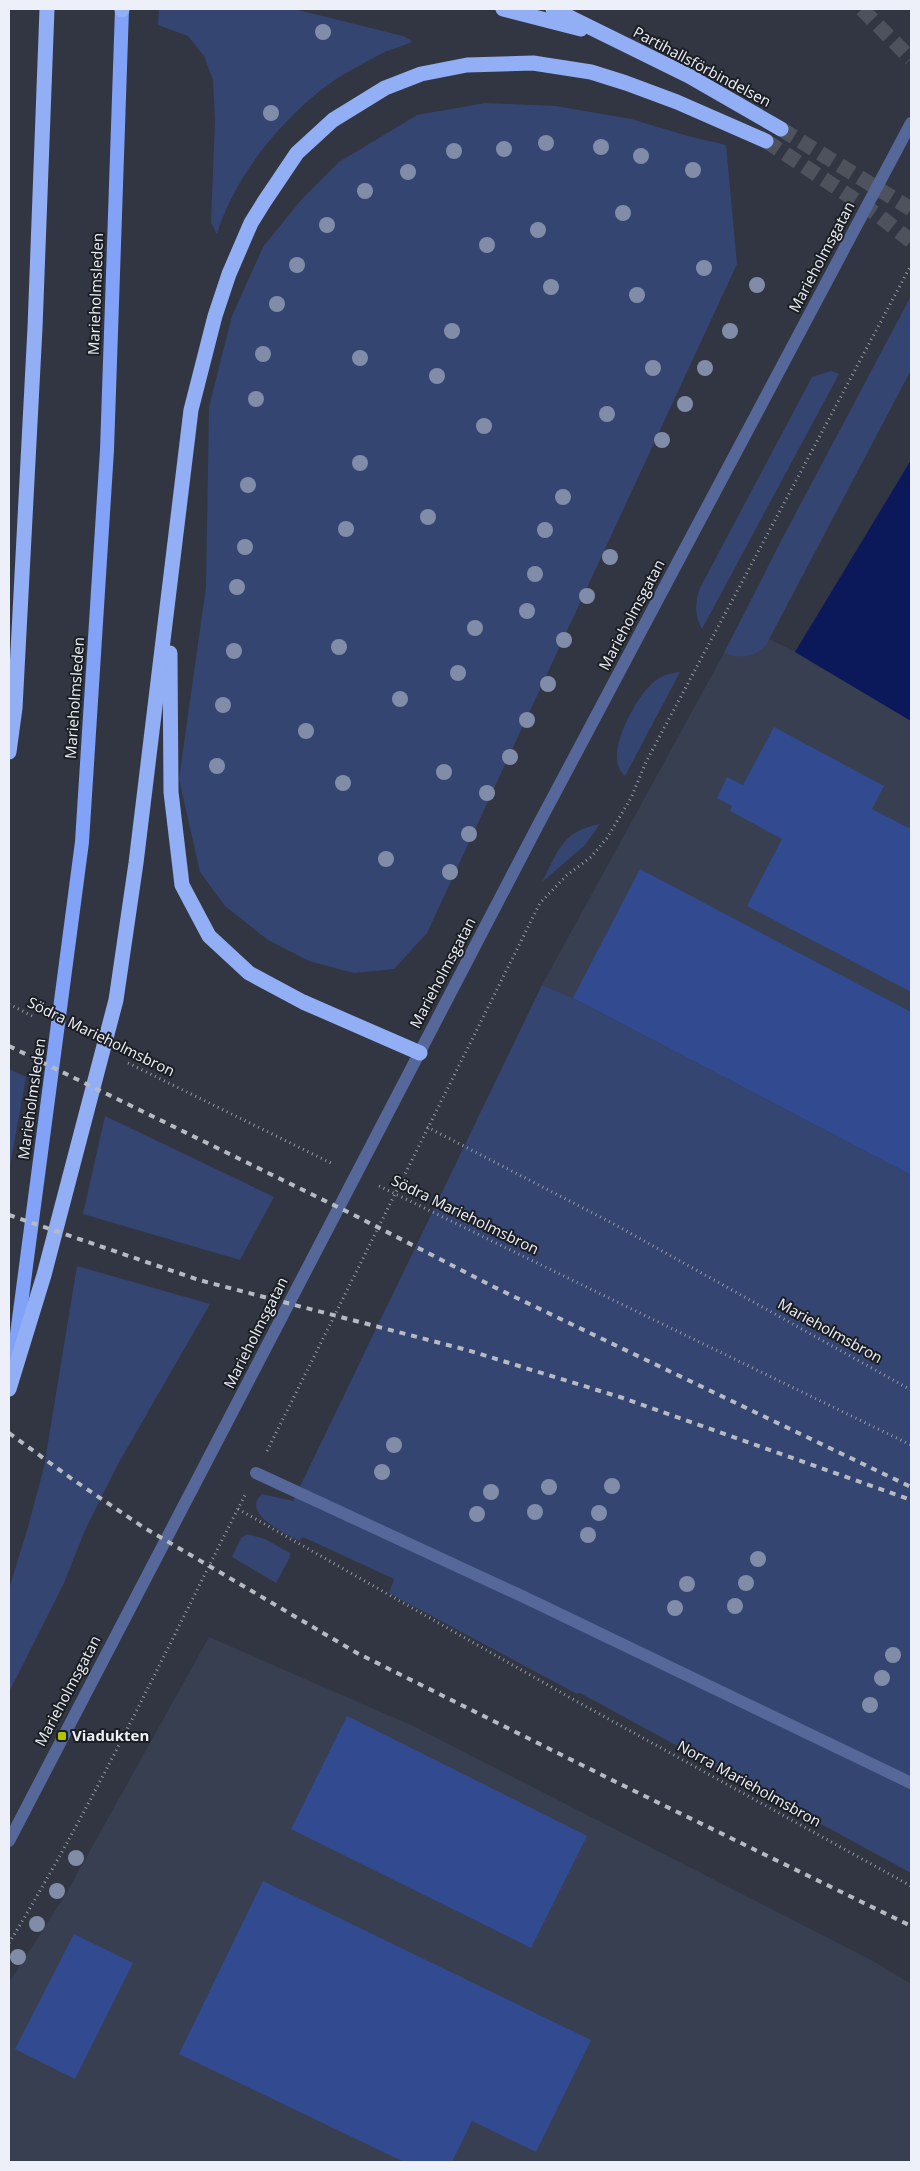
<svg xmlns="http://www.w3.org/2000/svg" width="920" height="2171" font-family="'Open Sans',sans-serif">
<rect width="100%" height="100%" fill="#313642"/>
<g fill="#383f51">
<polygon points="740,624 795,652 911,721 911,1175 573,998 542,985"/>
<polygon points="209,1637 413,1726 873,1961 911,1984 911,2162 9,2162 9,1983 67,1892"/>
</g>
<g fill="#354571">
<path d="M159,9H294L403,36L412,41C405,46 395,48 387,51C373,58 360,65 346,73C292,105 235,173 217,234L211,223L215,120L213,80L204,56L188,36L158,25Z"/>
<polygon points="485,103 556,106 631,119 688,136 726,145 737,264 427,933 394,969 354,973 309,961 268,940 225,906 200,872 179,779 206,587 209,407 232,316 263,247 301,200 339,162 417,115"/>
<path d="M911,296V370L766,645C754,658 740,659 724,653L781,541Z"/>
<path d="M831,371L839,374L702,629C694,616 695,602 700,588L812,377Z"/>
<path d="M680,672L625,776C620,771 617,766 617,759C615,737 638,694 655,681C662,675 672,673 680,672Z"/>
<path d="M600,824L585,845L542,882C559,850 561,832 600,824Z"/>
<path d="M542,985L573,998L911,1175V1873L580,1693L577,1694L389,1593L394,1579L303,1537L299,1541C285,1533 240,1513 262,1494L293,1501Z"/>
<polygon points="9,1069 26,1077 9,1171"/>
<polygon points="105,1116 274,1197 240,1260 83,1214"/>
<polygon points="77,1266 210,1304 118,1464 85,1530 64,1583 9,1692 9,1589 28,1527 44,1467"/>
<polygon points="247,1534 265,1539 290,1553 290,1557 276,1583 232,1557 241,1538"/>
</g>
<polygon fill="#0b195a" points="911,460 911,721 795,652"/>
<g fill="#324a8f">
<polygon points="774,727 884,786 872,809 911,829 911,992 747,906 782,839 730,811 732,806 717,798 727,777 743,785"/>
<polygon points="640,869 911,1012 911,1175 573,998"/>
<polygon points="347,1716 587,1836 531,1948 291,1829"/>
<polygon points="263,1881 591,2040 536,2152 472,2121 452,2162 404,2162 179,2054"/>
<polygon points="74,1934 133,1963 75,2079 15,2049"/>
</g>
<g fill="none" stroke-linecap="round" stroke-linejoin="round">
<g stroke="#4d525d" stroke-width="15" stroke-dasharray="15 8" stroke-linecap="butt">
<polyline points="862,9 911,59"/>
<polyline points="781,129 911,209"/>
<polyline points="766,141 878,215 911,241"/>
</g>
<g stroke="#9599a3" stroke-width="3" stroke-dasharray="1 4" stroke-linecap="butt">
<polyline points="9,1004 32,1016"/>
<polyline points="128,1063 333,1164"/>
<polyline points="427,1127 612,1223 911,1390"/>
<polyline points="379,1186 911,1445"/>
<polyline points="267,1451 540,903 567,875 591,857 607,838 631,798 646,762 911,265"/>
<polyline points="238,1509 576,1701 911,1886"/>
<path d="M9,1943C97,1799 168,1645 245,1495"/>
</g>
<polyline stroke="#556899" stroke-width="12" points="256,1473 524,1597 911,1783"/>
<polyline stroke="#556899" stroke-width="12" points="9,1841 537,827 911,123"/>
<polyline stroke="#82a2f7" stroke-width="14" points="14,1357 82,842 107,450 122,9"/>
<g stroke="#92aef4" stroke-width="15">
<polyline points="503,9 581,29"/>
<polyline points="553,9 689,76 781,129"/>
<polyline points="122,10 122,9"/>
<polyline points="170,653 171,792 182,885 209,936 249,973 303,1002 420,1053"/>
<polyline points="9,752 15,708 35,328 47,9"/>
<polyline points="9,1389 44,1275 116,1000 136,863 191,410 215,316 229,274 251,223 264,202 297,153 333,120 385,88 421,74 467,65 533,63 591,72 626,83 677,102 766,141"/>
</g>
<g stroke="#b6bac3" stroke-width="4" stroke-dasharray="6 6" stroke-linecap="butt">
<polyline points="9,1046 354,1215 494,1287 911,1487"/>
<polyline points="9,1215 199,1280 467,1350 623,1398 911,1500"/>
<polyline points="9,1433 72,1479 143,1527 357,1653 618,1783 911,1926"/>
</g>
</g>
<g fill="#818da8">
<circle cx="323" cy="32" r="8"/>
<circle cx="271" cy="113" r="8"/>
<circle cx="546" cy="143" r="8"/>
<circle cx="601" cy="147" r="8"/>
<circle cx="504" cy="149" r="8"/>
<circle cx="454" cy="151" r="8"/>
<circle cx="641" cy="156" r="8"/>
<circle cx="693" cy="170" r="8"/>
<circle cx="408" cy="172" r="8"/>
<circle cx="365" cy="191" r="8"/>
<circle cx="623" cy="213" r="8"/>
<circle cx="327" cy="225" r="8"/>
<circle cx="538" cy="230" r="8"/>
<circle cx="487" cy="245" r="8"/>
<circle cx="297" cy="265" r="8"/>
<circle cx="704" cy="268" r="8"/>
<circle cx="757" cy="285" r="8"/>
<circle cx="551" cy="287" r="8"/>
<circle cx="637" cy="295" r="8"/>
<circle cx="277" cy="304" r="8"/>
<circle cx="452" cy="331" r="8"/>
<circle cx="730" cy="331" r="8"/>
<circle cx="263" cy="354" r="8"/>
<circle cx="360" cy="358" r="8"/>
<circle cx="653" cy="368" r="8"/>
<circle cx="705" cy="368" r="8"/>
<circle cx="437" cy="376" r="8"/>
<circle cx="256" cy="399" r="8"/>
<circle cx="685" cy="404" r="8"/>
<circle cx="607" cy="414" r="8"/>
<circle cx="484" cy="426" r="8"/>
<circle cx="662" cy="440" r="8"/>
<circle cx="360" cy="463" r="8"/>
<circle cx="248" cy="485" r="8"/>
<circle cx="563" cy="497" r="8"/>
<circle cx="428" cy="517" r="8"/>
<circle cx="346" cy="529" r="8"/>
<circle cx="545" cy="530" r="8"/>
<circle cx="245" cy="547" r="8"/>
<circle cx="610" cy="557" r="8"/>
<circle cx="535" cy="574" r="8"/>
<circle cx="237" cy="587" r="8"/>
<circle cx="587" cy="596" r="8"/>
<circle cx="527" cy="611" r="8"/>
<circle cx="475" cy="628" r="8"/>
<circle cx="564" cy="640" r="8"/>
<circle cx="339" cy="647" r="8"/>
<circle cx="234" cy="651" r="8"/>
<circle cx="458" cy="673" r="8"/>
<circle cx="548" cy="684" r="8"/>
<circle cx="400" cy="699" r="8"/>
<circle cx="223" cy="705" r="8"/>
<circle cx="527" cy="720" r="8"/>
<circle cx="306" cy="731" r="8"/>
<circle cx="510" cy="757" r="8"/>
<circle cx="217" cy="766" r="8"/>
<circle cx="444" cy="772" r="8"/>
<circle cx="343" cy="783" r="8"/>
<circle cx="487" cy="793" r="8"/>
<circle cx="469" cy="834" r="8"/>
<circle cx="386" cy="859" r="8"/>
<circle cx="450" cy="872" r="8"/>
<circle cx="394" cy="1445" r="8"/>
<circle cx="382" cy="1472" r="8"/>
<circle cx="612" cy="1486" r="8"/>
<circle cx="549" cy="1487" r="8"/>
<circle cx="491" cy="1492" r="8"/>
<circle cx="535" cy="1512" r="8"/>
<circle cx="599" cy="1513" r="8"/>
<circle cx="477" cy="1514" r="8"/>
<circle cx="588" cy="1535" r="8"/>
<circle cx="758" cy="1559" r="8"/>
<circle cx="746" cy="1583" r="8"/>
<circle cx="687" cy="1584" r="8"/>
<circle cx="735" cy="1606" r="8"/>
<circle cx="675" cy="1608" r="8"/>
<circle cx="893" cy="1655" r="8"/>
<circle cx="882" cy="1678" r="8"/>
<circle cx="870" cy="1705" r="8"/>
<circle cx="76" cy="1858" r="8"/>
<circle cx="57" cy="1891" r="8"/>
<circle cx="37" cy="1924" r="8"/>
<circle cx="18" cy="1957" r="8"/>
</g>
<rect fill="#b0c500" stroke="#1b1e23" stroke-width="2" x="57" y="1731" width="10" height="10" rx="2.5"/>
<g text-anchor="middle" stroke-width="4" stroke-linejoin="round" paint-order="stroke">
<g font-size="15" fill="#edf0f8" stroke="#1b1e23">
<text transform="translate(702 67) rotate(28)" y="5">Partihallsförbindelsen</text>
<text transform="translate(822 257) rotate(-62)" y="5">Marieholmsgatan</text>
<text transform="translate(96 294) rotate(-88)" y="5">Marieholmsleden</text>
<text transform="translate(632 615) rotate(-62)" y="5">Marieholmsgatan</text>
<text transform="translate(75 698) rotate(-86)" y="5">Marieholmsleden</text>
<text transform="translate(443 973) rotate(-62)" y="5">Marieholmsgatan</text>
<text transform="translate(101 1037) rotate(26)" y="5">Södra Marieholmsbron</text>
<text transform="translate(32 1099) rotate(-82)" y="5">Marieholmsleden</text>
<text transform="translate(465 1215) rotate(26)" y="5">Södra Marieholmsbron</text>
<text transform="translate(830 1331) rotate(29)" y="5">Marieholmsbron</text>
<text transform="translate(256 1333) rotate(-63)" y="5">Marieholmsgatan</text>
<text transform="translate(68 1691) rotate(-62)" y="5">Marieholmsgatan</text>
<text transform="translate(749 1784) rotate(29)" y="5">Norra Marieholmsbron</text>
</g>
<g font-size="15" font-weight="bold" fill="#edf0f8" stroke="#1b1e23" text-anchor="start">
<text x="72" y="1741">Viadukten</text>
</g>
</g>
<rect width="920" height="2171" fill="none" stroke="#edf0f8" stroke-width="20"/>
</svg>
